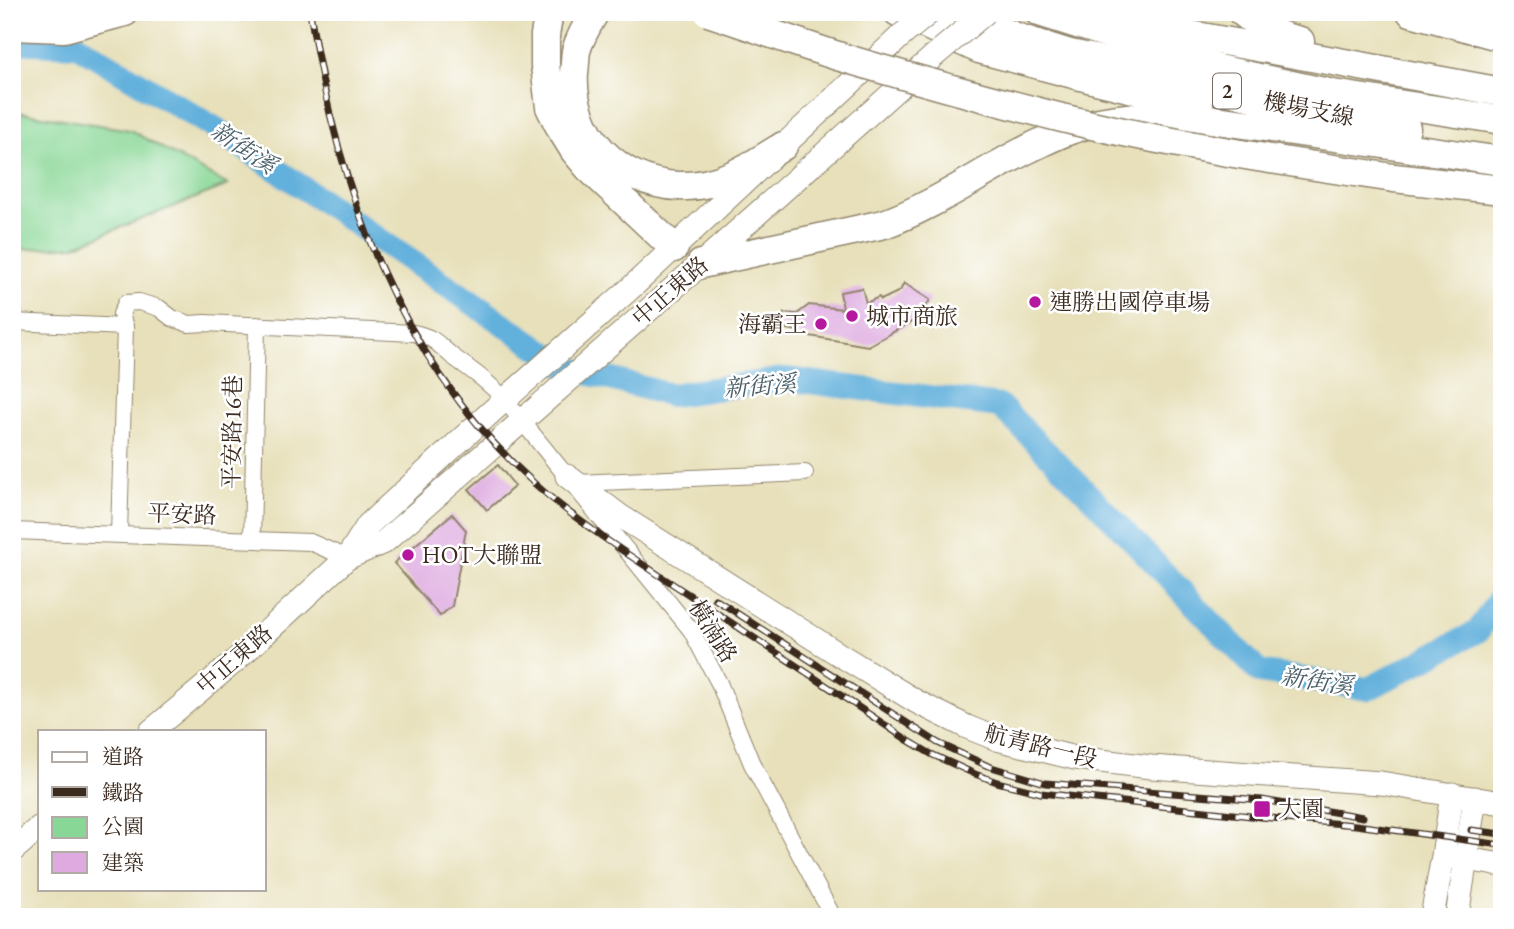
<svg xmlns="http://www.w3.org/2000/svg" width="1514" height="929" font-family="'EB Garamond','Noto Serif TC',serif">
<rect width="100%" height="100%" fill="#fff"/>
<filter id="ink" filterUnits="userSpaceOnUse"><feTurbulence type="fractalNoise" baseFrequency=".0143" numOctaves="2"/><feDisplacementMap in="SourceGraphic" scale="14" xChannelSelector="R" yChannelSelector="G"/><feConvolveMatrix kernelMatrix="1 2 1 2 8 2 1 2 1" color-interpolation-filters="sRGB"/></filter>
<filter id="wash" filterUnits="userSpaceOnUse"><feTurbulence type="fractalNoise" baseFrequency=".00686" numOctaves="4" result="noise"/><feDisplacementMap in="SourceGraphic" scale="28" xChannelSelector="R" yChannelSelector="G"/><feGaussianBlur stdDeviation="1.57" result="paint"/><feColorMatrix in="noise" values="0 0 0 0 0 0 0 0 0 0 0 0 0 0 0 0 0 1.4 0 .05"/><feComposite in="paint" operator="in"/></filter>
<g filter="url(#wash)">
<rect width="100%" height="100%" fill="#e7e0ba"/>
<polygon fill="#89d796" stroke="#62805a" stroke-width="2" points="12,111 130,130 228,185 74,246 12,250"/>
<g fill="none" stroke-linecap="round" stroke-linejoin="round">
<polyline stroke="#62b0dc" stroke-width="24" points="12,42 77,45 218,130 568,368 671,395 785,379 1000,406 1098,504 1259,672 1368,689 1478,631 1502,595"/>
</g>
<g id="blocks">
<g fill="#deaae0">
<polygon points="904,283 930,300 919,318 868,346 798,334 799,331 780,328 784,313 797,314 809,305 843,309 840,292 862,288 866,303 879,297 881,300 900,291"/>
<polygon points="498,465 515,486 487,510 469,489"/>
<polygon points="452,514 466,530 452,606 440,616 394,563"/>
</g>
</g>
</g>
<g filter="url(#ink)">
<use href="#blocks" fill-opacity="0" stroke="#91856c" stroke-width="2"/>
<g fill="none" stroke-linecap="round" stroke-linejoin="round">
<defs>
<g id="street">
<polyline points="12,322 125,327"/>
<polyline points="577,483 805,473"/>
<polyline points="12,531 310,542 347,558"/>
<path d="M119,534L125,327L121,314L126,303L139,302L159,308L172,318L189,324L205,323L414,333C436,338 436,343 452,356C471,370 489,382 505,400L691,630L719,683L752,764L833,917"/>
<polyline points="252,539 257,325"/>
</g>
<g id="secondary">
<polyline points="567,476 620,516 840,655 917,702 967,727 997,739 1075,758 1151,767 1381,783 1502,803"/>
<polyline points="347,558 384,542 701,264 935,55"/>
<polyline points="151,731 234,662 347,558 368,525 491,412 633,286 902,35"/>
<polyline points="12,851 40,827"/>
<polyline points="1453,857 1502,865"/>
<polyline points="1432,917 1443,856 1452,794"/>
<polyline points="1457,917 1475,798"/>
</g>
<g id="highway">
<polyline points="549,12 545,35 545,65 550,107 561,129 574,150 589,168 674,248"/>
<path d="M595,12C587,25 580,37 576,51C575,58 575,66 574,73C570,134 619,184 679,186C719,188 751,166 783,146"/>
<polyline points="898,12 979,49 1096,80 1199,105"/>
<polyline points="959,12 1016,37 1070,54 1142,69 1256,98 1406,128"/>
<polyline points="1039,12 1222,70 1333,94 1502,120"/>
<path d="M1242,12C1259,26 1278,37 1300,41"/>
<polyline points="1411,12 1502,37"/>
<polyline points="1108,14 1158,29 1502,92"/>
<polyline points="12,26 64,28 125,12"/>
<polyline points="1394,178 1502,190"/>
<path d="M701,264L884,224C933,206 976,176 1022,152C1042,142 1063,131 1086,125C1124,115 1162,116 1202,118L1502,161"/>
</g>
</defs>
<use href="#street" stroke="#91856c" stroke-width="18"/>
<use href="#secondary" stroke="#91856c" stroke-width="25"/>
<use href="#highway" stroke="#91856c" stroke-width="31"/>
<use href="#street" stroke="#fff" stroke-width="16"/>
<use href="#secondary" stroke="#fff" stroke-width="23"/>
<use href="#highway" stroke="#fff" stroke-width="28"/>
<defs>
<g id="rail">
<path d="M310,12C338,191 397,359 535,484C581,525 633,558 685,592C759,641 835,691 909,741L931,754L975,774L997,782L1041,793L1260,817L1356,825L1502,845"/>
<polyline points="715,599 938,743 988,766 1045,783 1262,800 1363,817"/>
<polyline points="1471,830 1502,834"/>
</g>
</defs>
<use href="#rail" stroke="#3b2a1e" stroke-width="7"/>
<use href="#rail" stroke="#fff" stroke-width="4.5" stroke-dasharray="13" stroke-linecap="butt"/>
<defs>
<g id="secondary-bridge">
<polyline points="902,35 930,12"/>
<polyline points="935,55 986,12"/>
</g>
<path id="highway-bridge" d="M708,12C754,27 799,44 844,58C914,79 984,98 1054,116C1166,144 1280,161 1394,178"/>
</defs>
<use href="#secondary-bridge" stroke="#91856c" stroke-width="25" stroke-linecap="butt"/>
<use href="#highway-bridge" stroke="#91856c" stroke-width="31" stroke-linecap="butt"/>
<use href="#secondary-bridge" stroke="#fff" stroke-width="23"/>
<use href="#highway-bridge" stroke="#fff" stroke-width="28"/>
</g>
</g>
<g fill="#b5179e" stroke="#fff" stroke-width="2.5">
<circle cx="1035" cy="302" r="7"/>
<circle cx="852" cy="316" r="7"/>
<circle cx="821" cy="324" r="7"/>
<circle cx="408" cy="555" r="7"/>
<rect x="1253" y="800" width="18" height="18" rx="3.5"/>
</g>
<g text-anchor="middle" stroke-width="5" stroke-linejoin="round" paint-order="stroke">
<rect fill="#fff" stroke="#766a62" stroke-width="2" x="1213" y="73.5" width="28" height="35" rx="5"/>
<g font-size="21" font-weight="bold" fill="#3b2a1e">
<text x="1227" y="98">2</text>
</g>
<g font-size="23" fill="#3b2a1e" stroke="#fff">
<text transform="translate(1309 109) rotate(11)" y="8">機場支線</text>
<text transform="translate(670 291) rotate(-41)" y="8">中正東路</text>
<text transform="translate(232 432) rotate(-89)" y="8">平安路16巷</text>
<text transform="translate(182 514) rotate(2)" y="8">平安路</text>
<text transform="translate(713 631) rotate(58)" y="8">橫湳路</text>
<text transform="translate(234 659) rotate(-41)" y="8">中正東路</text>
<text transform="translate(1041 746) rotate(14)" y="8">航青路一段</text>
</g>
<g font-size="23" fill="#3b2a1e" stroke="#fff" text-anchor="start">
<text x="1049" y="310">連勝出國停車場</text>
<text x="866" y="324">城市商旅</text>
<text x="807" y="332" text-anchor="end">海霸王</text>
<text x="422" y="563">HOT大聯盟</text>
<text x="1278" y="817">大園</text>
</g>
<g font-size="24" font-style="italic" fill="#4b606a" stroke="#fff">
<text transform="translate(244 148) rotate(34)" y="8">新街溪</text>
<text transform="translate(760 386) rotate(-4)" y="8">新街溪</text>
<text transform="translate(1317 681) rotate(9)" y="8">新街溪</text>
</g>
</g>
<rect width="1514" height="929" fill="none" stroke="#fff" stroke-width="42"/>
<rect x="38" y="730" width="228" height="161" fill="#ffffff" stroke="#b1aaa5" stroke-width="2"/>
<rect x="52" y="752" width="35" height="10" fill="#ffffff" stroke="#b1aaa5" stroke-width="2"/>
<text x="102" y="764" font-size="21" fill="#3b2a1e">道路</text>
<rect x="52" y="787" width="35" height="10" fill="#3b2a1e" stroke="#b1aaa5" stroke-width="2"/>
<text x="102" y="800" font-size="21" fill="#3b2a1e">鐵路</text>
<rect x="52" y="817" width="35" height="21" fill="#89d796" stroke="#b1aaa5" stroke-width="2"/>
<text x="102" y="834" font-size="21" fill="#3b2a1e">公園</text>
<rect x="52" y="852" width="35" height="21" fill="#deaae0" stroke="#b1aaa5" stroke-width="2"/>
<text x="102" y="870" font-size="21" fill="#3b2a1e">建築</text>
</svg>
